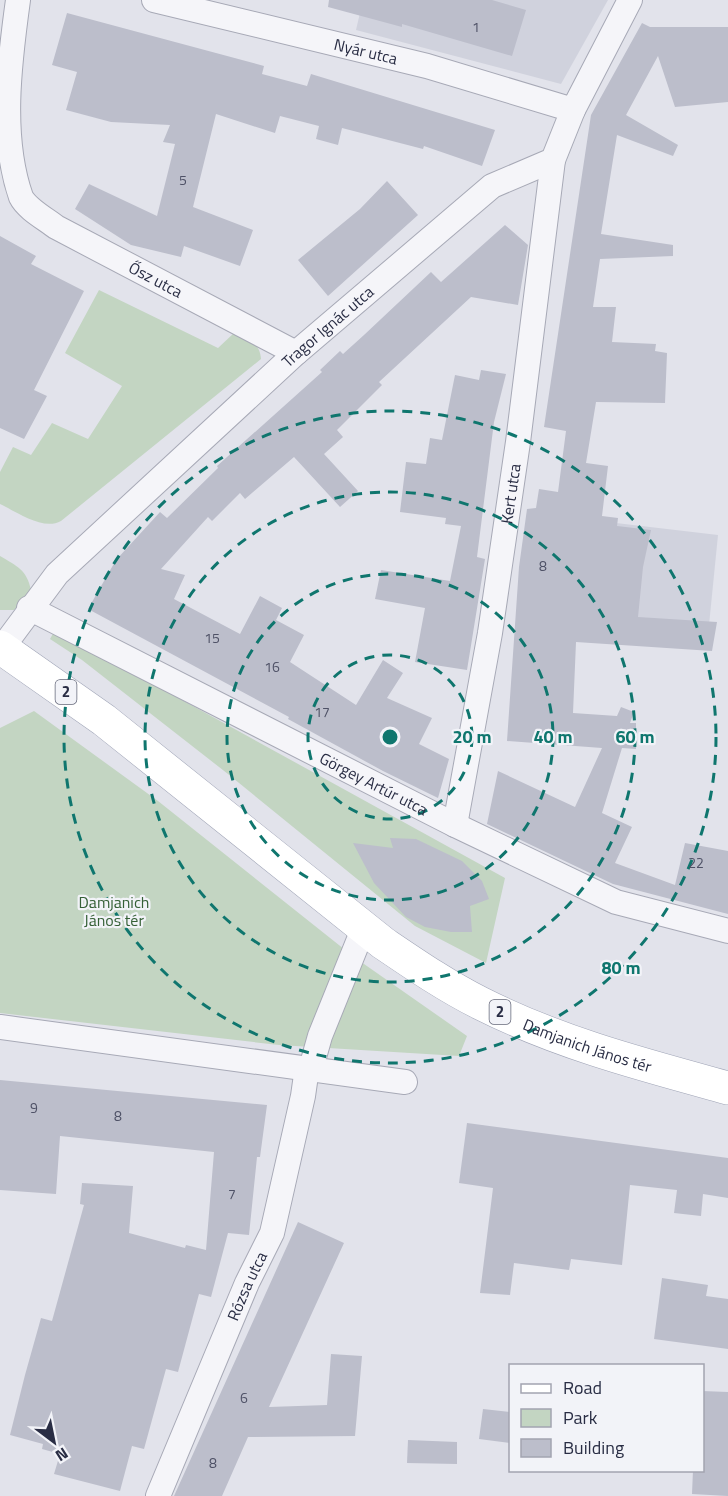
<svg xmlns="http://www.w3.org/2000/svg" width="728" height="1496" font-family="'Titillium Web',sans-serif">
<rect width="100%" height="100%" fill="#e2e3eb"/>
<g fill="#d0d2dd">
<polygon points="363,0 608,0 561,84 356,30"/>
<polygon points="531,513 718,535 709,625 522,610"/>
</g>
<g fill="#c3d5c2">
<path d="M99,290L218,348L234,333C247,339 260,342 261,359L61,521C43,531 17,512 0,504V472L13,447L31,455L52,423L88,439L122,386L65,353Z"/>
<path d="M0,556C17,566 27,570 31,590L25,600L14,610H0Z"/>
<polygon points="55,630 505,878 486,963 415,926 228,774 82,660 50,639"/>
<polygon points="34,711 158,801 354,957 467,1036 459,1056 279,1045 0,1013 0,728"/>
</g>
<g fill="#bcbecb">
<polygon points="329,0 492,0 526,10 512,56 402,24 402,27 328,7"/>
<polygon points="67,13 264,66 262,74 307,86 311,74 495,130 482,166 424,146 423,149 342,128 338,145 316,139 319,126 280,116 275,133 216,114 193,207 253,230 240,266 184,246 181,257 131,245 75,209 89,184 157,216 175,144 163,142 170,125 111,122 66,110 77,72 52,65"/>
<polygon points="642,23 650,27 728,27 728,102 675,107 658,56 626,115 678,145 673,156 617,135 601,234 673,245 673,256 600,259 593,307 616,307 612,342 656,344 655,351 667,353 665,403 596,402 586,463 608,466 602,516 618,518 617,526 651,530 643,567 638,617 717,622 712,651 576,642 573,713 617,716 621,707 634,712 630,723 636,723 636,749 622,748 602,813 632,827 615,863 675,885 685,843 728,851 728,914 613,884 487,824 498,771 575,807 602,748 507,741 519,567 527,509 536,508 539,489 558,492 566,431 544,427 591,115"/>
<polygon points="387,181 418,215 328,296 298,260 360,209"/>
<polygon points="505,225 528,245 518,305 471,297 379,382 382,385 337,430 343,437 324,454 358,491 340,507 294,457 245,499 240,493 212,521 208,517 161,569 185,575 174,599 240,634 260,596 282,608 276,620 304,635 290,662 356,705 383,660 403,673 387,698 432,718 419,744 449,759 438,798 383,771 288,719 289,717 88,609 116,560 160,512 167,518 218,468 217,466 322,372 320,370 340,351 343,354 364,335 431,272 441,282"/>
<polygon points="0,236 36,256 31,264 84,291 34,390 47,396 24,439 0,428"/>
<polygon points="481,370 506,374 494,422 477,557 485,559 467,670 415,662 425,608 375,599 381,570 450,581 461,526 445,524 446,518 400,512 406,462 426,464 430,438 442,440 455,375 479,380"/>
<polygon points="390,838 416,839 462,861 482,881 489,899 470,906 472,932 451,932 425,927 406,917 374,883 353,843 393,848"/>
<polygon points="0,1080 267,1105 260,1157 257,1157 249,1235 228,1233 211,1297 199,1294 178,1372 166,1369 144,1449 132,1446 120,1491 54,1474 60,1454 42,1449 43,1444 10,1435 25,1375 41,1318 52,1321 84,1205 80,1204 82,1183 133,1186 129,1233 185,1248 186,1245 206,1250 214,1152 60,1136 56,1194 0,1190"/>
<polygon points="467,1123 728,1158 728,1198 703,1194 701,1216 674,1213 677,1190 630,1185 622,1265 571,1259 569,1270 514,1263 510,1295 480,1293 493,1188 459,1183"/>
<polygon points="298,1222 344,1243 269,1407 327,1405 331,1354 362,1356 355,1436 248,1437 222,1496 174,1496"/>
<polygon points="662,1278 708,1285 706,1296 728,1299 728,1349 654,1339"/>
<polygon points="702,1391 728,1392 728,1496 692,1494 693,1470 702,1470"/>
<polygon points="483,1409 510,1412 510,1443 479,1439"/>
<polygon points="408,1440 457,1442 457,1464 407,1463"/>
</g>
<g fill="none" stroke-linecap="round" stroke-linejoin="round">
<defs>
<g id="minor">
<path id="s1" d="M18,0C9,65 0,137 21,197C27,209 46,219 56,227L296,353"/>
<path id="s2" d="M154,0L427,66L573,110"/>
<path id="s3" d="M29,608L455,825L616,902L728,931"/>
<path id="s4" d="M2,648L57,574L296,353L492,186L553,160L573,110L630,0"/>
<path id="s5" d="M455,825L490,633L518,442L553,160"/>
<polyline points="0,1027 405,1082"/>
<polyline points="311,1068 320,1036 364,927"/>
<path id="s6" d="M158,1496L247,1283L272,1233L303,1096L307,1068"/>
</g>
<g id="primary">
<path id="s7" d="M0,647L104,720L383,943C414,964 446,986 480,1003C559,1043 644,1065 728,1088"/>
</g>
</defs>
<use href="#minor" stroke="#a7a9b6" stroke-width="26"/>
<use href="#primary" stroke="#a0a5b7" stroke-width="34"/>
<use href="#minor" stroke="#f5f5f9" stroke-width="24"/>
<use href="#primary" stroke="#fff" stroke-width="33"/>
</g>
<g fill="none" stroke="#0f766e" stroke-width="3" stroke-dasharray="10 8">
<circle cx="390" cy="737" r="82"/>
<circle cx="390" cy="737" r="163"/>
<circle cx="390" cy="737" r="245"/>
<circle cx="390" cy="737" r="326"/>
</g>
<g text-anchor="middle" stroke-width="4.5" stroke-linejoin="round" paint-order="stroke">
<g font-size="14" fill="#4e5166">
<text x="476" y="32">1</text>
<text x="183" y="185">5</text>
<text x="543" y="571">8</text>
<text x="212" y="643">15</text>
<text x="272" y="672">16</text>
<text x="322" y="717">17</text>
<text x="696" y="868">22</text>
<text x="34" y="1113">9</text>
<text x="118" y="1121">8</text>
<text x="232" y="1199">7</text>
<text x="244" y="1403">6</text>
<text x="213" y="1468">8</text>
</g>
<g fill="#f2f3f8" stroke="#65687a" stroke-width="1.5">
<rect x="55.5" y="680" width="21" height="24" rx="4.5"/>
<rect x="489.5" y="1000" width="21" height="24" rx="4.5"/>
</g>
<g font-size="15" font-weight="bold" fill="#292d44">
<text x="66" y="697">2</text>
<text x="500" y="1017">2</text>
</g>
<g font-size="16" fill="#292d44" stroke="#f2f3f8">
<text dy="6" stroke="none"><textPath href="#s2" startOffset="218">Nyár utca</textPath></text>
<text dy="6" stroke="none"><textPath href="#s1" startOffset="358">Ősz utca</textPath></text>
<text dy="6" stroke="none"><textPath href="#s4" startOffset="459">Tragor Ignác utca</textPath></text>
<text dy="6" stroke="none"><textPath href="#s5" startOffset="336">Kert utca</textPath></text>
<text dy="6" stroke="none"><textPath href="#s3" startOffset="387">Görgey Artúr utca</textPath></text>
<text dy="6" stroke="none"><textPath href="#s7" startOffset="714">Damjanich János tér</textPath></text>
<text dy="6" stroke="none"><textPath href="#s6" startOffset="228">Rózsa utca</textPath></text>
</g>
<g font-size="16" fill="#356036" stroke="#f2f3f8">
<text x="114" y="908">Damjanich<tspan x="114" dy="18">János tér</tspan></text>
</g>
</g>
<circle cx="390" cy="737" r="9" fill="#0f766e" stroke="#f2f3f8" stroke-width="3"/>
<g font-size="18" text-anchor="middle" font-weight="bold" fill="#0f766e" stroke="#f2f3f8" stroke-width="4.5" stroke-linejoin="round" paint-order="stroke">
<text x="472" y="743">20 m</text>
<text x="553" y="743">40 m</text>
<text x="635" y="743">60 m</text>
<text x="621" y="974">80 m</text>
</g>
<rect x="509" y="1364" width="195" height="108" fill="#f2f3f8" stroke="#a2a4b0" stroke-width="1.5"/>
<rect x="521" y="1384" width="30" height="9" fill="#ffffff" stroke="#a2a4b0" stroke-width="1.5"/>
<text x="563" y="1394" font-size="18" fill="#292d44">Road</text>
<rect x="521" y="1409" width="30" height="18" fill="#c3d5c2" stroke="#a2a4b0" stroke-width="1.5"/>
<text x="563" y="1424" font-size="18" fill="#292d44">Park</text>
<rect x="521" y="1439" width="30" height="18" fill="#bcbecb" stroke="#a2a4b0" stroke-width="1.5"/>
<text x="563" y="1454" font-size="18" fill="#292d44">Building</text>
<g transform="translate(54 1442) rotate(148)" stroke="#f2f3f8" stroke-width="4.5" paint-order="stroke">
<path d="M0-4.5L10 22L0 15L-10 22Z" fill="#292d44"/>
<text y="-9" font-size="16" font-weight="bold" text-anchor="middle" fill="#292d44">N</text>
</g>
</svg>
